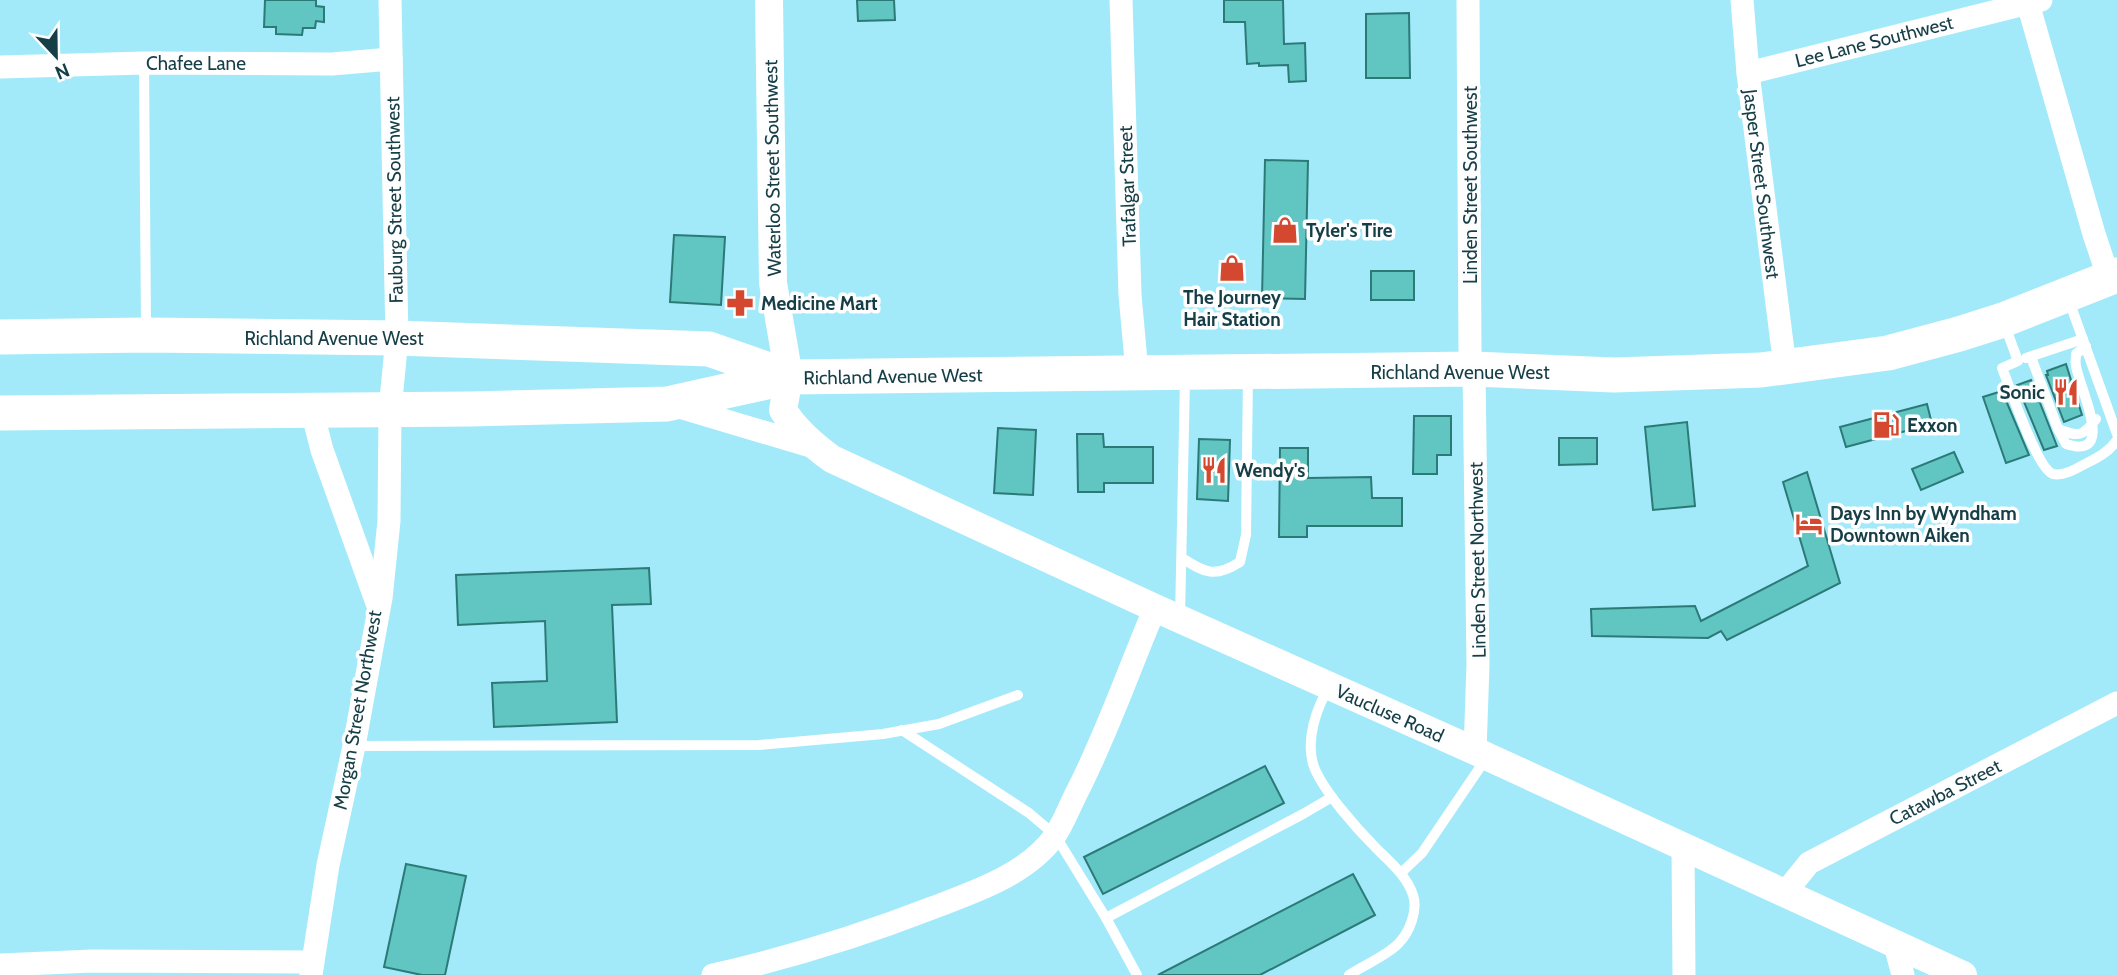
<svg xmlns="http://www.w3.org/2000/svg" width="2117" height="975" font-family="Cabin,sans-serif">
<rect width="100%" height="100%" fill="#a2eafa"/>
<g fill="#61c5c2" stroke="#2c7a78" stroke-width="2">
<polygon points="265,0 316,0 316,6 324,7 324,22 316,21 315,28 303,28 302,35 276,34 276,27 264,27"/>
<polygon points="857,0 894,0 895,20 858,21"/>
<polygon points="1224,0 1283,0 1284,44 1305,43 1306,81 1289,82 1288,65 1259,66 1259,63 1247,64 1245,22 1224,22"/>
<polygon points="1409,13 1410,78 1366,78 1366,14"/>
<polygon points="1265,160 1308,161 1305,299 1262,298"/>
<polygon points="674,235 725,237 721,305 670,302"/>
<rect x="1371" y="271" width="43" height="29"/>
<polygon points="2066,364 2082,415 2064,422 2046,375 2048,375 2047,371"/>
<polygon points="2031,380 2057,446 2044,450 2017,385"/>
<polygon points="2002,391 2029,455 2006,463 1983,397"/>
<polygon points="1927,404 1932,424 1846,447 1840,427"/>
<polygon points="1414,416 1451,416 1451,455 1437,455 1437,474 1413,474"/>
<polygon points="1687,422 1695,506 1653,510 1645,427"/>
<polygon points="998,428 1036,430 1033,495 994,493"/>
<polygon points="1077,434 1103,434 1104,447 1153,447 1153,483 1104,483 1104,492 1078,492"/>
<polygon points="1559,438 1597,438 1597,464 1559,465"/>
<polygon points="1199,439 1230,440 1228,501 1197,499"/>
<polygon points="1280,448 1308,448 1308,478 1371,477 1372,498 1402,498 1402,526 1307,526 1307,537 1279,537"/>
<polygon points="1954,452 1963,472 1921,490 1912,469"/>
<polygon points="1807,472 1840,583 1727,640 1721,631 1708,638 1592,636 1591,609 1695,606 1701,621 1808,566 1783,482"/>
<polygon points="649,568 651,604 612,605 617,722 494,727 492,683 547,681 545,621 458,625 456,575"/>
<polygon points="1265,766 1284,803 1103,894 1084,857"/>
<polygon points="406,864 466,876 445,975 422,975 384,967"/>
<polygon points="1353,874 1375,915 1260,975 1158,975"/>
</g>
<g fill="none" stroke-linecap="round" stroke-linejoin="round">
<g stroke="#fff" stroke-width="10">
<polyline points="144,63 146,329"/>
<polyline points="2068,298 2117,434"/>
<path d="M2005,326L2018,361L2002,368C2010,387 2037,469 2053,474C2063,476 2074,470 2083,465C2097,458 2108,453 2117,440"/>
<path d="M2031,357L2058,429L2066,444C2117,461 2080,390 2076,366C2075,362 2076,358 2076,354L2086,346"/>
<polyline points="2026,358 2083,339"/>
<path d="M2058,429C2078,437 2083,437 2096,419"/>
<path d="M1182,558C1205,573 1215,578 1240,562L1246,535L1248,375"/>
<polyline points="1180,618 1185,379"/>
<path d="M1329,687C1316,709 1306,739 1313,764C1321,789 1358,830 1377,849C1390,862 1407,876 1413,895C1418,910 1410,932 1398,944C1386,956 1364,965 1349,975"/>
<polyline points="902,730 1029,813 1055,835 1106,918 1137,975"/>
<polyline points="354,746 759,745 883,734 939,724 1018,695"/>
<polyline points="1401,873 1422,853 1487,757"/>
<polyline points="1106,918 1303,814 1332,797"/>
</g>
<g stroke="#fff" stroke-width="23">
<polyline points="1121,0 1130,295 1137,372"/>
<polyline points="1468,0 1470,354 1474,369 1478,665 1475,751"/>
<polyline points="1742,0 1748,73 1785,367"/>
<polyline points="2027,0 2094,234 2109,279"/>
<polyline points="0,67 144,63 332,64 391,59"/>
<polyline points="1748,73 2041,0"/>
<polyline points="676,406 817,448"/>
<polyline points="312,411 322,450 377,603"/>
<polyline points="1683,848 1684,975"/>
<polyline points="1784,894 1809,863 2117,703"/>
<polyline points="1895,945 1903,975"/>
<polyline points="0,965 92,961 312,962"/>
<polyline points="311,975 328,865 354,746 381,598 389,521 390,410 397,338 390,0"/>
<path d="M713,975C788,958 860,936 932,908C974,892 1026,875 1054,837C1064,823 1070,805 1078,790C1108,731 1129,669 1155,608"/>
</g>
<path stroke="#fff" stroke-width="28" d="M769,0L773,283L789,377L783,410C795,430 814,446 832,459L1155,608L1475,751L1963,975"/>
<g stroke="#fff" stroke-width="35">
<polyline points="0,337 146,335 397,338 709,349 789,377"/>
<polyline points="0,413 471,409 667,404 789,377 1474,369 1614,375 1761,370 1888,353 1959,334 2003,320 2117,275"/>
</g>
</g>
<defs>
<symbol id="shop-bare" viewBox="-9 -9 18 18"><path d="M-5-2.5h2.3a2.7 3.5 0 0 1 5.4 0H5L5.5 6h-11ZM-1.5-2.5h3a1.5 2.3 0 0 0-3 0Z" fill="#d3482e" stroke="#fefefe" stroke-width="2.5" paint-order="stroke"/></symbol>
<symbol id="pharmacy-bare" viewBox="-9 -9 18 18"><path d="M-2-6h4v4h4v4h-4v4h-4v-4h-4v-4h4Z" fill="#d3482e" stroke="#fefefe" stroke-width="2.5" paint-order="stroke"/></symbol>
<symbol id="restaurant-bare" viewBox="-9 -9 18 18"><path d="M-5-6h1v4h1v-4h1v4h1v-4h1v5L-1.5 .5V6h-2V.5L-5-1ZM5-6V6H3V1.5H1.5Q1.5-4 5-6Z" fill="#d3482e" stroke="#fefefe" stroke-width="2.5" paint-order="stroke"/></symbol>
<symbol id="fuel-bare" viewBox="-9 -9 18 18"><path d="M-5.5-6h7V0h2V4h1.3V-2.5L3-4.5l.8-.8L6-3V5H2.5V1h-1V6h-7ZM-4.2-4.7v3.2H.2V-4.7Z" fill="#d3482e" stroke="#fefefe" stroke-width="2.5" paint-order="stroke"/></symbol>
<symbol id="hotel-bare" viewBox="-9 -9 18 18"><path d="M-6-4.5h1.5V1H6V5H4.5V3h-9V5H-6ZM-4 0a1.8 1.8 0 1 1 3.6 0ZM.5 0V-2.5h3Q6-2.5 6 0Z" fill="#d3482e" stroke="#fefefe" stroke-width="2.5" paint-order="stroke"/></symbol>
</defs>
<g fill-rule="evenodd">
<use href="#shop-bare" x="1266" y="211" width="38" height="38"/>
<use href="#shop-bare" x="1213" y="249" width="38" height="38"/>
<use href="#pharmacy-bare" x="721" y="284" width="38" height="38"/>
<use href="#restaurant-bare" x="2047" y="373" width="38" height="38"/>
<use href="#fuel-bare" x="1867" y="406" width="38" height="38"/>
<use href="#restaurant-bare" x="1195" y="451" width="38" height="38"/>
<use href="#hotel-bare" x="1790" y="505" width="38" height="38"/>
</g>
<g text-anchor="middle" stroke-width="7" stroke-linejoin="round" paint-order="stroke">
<g font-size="19" fill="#163e46" stroke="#fefefe">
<text transform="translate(1874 41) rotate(-14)" y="7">Lee Lane Southwest</text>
<text x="196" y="70">Chafee Lane</text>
<text transform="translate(772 168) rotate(-91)" y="7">Waterloo Street Southwest</text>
<text transform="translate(1762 184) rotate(83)" y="7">Jasper Street Southwest</text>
<text transform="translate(1470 185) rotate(-90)" y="7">Linden Street Southwest</text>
<text transform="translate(1127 186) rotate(-92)" y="7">Trafalgar Street</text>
<text transform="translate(394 200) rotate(-91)" y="7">Fauburg Street Southwest</text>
<text x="334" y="345">Richland Avenue West</text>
<text x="1460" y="379">Richland Avenue West</text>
<text transform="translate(893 376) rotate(-1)" y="7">Richland Avenue West</text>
<text transform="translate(1477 560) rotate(-91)" y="7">Linden Street Northwest</text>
<text transform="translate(357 710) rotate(-80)" y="7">Morgan Street Northwest</text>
<text transform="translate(1390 713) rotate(24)" y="7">Vaucluse Road</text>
<text transform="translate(1945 792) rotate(-27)" y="7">Catawba Street</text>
</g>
<g font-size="19" font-weight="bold" fill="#163e46" stroke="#fefefe" text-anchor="start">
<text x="1306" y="237">Tyler's Tire</text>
<text x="1232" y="304" text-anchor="middle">The Journey<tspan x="1232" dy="22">Hair Station</tspan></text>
<text x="761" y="310">Medicine Mart</text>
<text x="2045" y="399" text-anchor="end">Sonic</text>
<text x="1907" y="432">Exxon</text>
<text x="1235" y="477">Wendy's</text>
<text x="1830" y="520">Days Inn by Wyndham<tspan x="1830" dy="22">Downtown Aiken</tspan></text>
</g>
</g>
<g transform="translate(56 56) rotate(158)" stroke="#fefefe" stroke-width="5" paint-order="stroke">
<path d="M0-5L12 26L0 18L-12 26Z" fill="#163e46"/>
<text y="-10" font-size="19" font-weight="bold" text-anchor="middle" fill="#163e46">N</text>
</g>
</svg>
